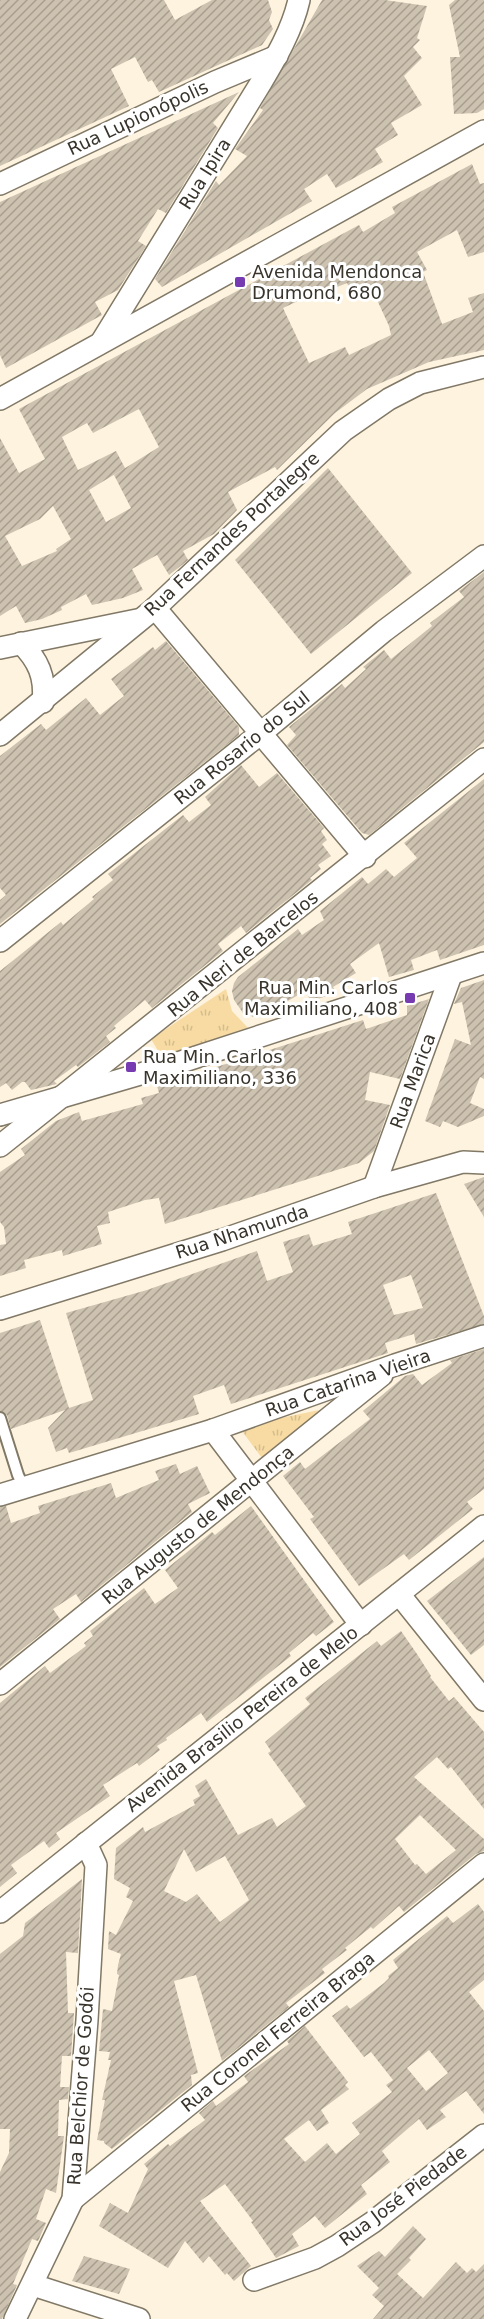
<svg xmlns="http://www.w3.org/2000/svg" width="484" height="2319" font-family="'DejaVu Sans',sans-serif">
<defs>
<pattern id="grass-tufts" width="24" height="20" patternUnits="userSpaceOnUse" patternTransform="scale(1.5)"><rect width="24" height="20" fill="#f7dba3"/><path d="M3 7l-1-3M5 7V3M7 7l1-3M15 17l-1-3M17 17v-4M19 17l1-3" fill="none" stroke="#d4bd8c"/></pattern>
<pattern id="building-hatch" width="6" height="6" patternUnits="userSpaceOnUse" patternTransform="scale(1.5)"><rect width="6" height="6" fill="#ccc2af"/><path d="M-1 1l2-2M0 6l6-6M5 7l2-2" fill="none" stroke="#a79e8f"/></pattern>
</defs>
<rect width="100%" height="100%" fill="#fdf3de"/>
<g fill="url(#grass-tufts)">
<polygon points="226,989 232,1011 250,1030 166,1064 151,1039"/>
<polygon points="319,1410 267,1465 239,1427"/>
</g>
<g fill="url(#building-hatch)" fill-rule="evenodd">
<polygon points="0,0 164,0 175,20 212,0 268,0 272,12 269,20 273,29 262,45 159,92 152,80 148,82 135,57 111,69 129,106 0,166"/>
<polygon points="322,0 385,0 427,6 417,38 420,40 413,47 422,58 404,76 422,105 391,123 398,135 375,149 383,162 336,188 327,174 304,189 312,201 162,287 155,279 216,181 219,185 247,156 235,149 263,110 260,108"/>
<polygon points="455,0 484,0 484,109 477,113 454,114 450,57 460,57 449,5"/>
<polygon points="239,92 213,123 218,128 166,213 158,209 138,241 146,246 118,290 95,302 102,315 6,368 0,355 0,202"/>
<path d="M472,164L480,184L484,183V252L468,257L457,230L417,252L427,270L423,272L442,324L473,312L468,298L484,293V350L429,362L367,389L335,413L277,470L275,467L228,492L237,510L214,534L183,551L188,560L182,565L169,575L157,555L132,569L143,590L123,598L92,605L86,594L61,607L62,610L42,619L25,623L16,606L0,616V438L19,473L45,459L19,409L359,225L363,232L395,213L392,207ZM347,283L355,300L373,291L389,326L391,335L349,355L345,347L309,363L283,308L330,286L332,289ZM139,409L159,447L114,475L131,508L106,522L89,490L125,468L116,451L78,470L62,437L87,423L93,433ZM53,506L71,539L56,549L57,551L22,566L5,536L40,519Z"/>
<polygon points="328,468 412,573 311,654 235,560"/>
<polygon points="484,572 484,742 369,835 362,833 287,745 296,735 289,727 342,684 345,688 366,669 363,667 384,650 391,659 432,626 430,623 464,597 459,591"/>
<polygon points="166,641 239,727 239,735 0,924 0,900 6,895 0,888 0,756 41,724 46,730 86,698 100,715 124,696 111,679 153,647 155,650"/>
<polygon points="241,765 259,787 277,773 324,828 321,831 327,840 322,844 331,856 318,865 321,869 310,878 312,880 246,933 241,926 218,944 223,951 152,1008 145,1000 114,1026 116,1028 106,1036 110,1042 78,1067 76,1065 54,1081 57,1084 31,1090 25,1082 22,1082 12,1090 6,1083 0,1087 0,971 61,922 63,925 94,899 92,897 113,880 108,874 183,815 189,822 211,805 205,797"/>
<polygon points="484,779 484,945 440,960 437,950 411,960 414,970 389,977 379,943 350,964 356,973 333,987 337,993 311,1001 305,991 281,1005 284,1010 257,1018 243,1013 234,1000 232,991 234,983 238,977 298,929 302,935 324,920 320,911 362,877 368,884 386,869 394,877 417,858 404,843"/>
<polygon points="484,980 484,1079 480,1077 470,1103 484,1109 484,1116 458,1127 443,1121 440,1127 425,1121 455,1039 471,1045 462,1002 454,1004 461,988"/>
<polygon points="429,999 400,1079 370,1072 365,1100 390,1105 374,1151 359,1163 165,1224 159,1198 145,1200 108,1212 110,1223 97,1226 102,1244 63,1256 62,1250 24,1260 26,1268 0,1276 0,1245 6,1244 4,1227 0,1222 0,1172 25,1155 21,1149 56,1121 79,1112 82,1121 143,1104 141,1098 159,1093 157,1086 363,1020 366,1029 407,1015 407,1006"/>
<polygon points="484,1177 484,1217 464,1184"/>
<path d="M436,1193L484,1316V1324L416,1344L414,1334L385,1343L388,1353L231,1404L224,1385L193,1396L199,1414L69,1453L67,1448L56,1452L48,1428L65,1410L11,1429L7,1415L0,1411V1333L40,1320L69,1408L93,1400L66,1313L147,1290L257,1251L267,1281L293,1272L283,1242L309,1234L313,1246L352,1234L348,1222ZM411,1275L423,1308L394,1315L383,1285Z"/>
<polygon points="484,1349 484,1489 467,1502 473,1509 409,1560 404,1554 359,1586 310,1519 314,1517 283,1476 300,1462 305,1469 370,1419 363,1411 405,1376 413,1374 422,1385 452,1363 450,1360"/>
<polygon points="176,1464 180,1474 197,1466 210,1493 188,1504 192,1512 81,1602 76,1594 53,1609 60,1619 0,1667 0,1507 6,1506 11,1523 40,1513 38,1506 111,1483 116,1498 159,1480 155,1471"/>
<polygon points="251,1506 334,1622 316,1636 313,1633 289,1653 291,1656 207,1722 201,1713 166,1738 167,1740 157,1746 160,1750 139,1766 137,1763 103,1785 110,1796 56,1833 60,1839 49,1848 44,1841 11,1865 17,1873 0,1887 0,1703 45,1666 50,1673 86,1646 84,1643 93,1636 90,1631 144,1588 155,1604 178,1588 165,1570 212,1532 215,1535"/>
<polygon points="484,1557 484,1645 471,1655 427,1601"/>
<path d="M401,1631L417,1654L431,1676L430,1677L449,1701L454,1697L484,1732V1809L451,1767L448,1769L437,1757L414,1777L484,1839V1851L476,1854L404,1912L399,1906L373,1929L371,1927L345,1948L347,1950L322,1969L325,1973L286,2003L289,2007L222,2061L196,1975L174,1981L198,2073L191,2075L192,2085L112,2149L104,2143V2141L97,2140L105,2100H102L111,2060H108L110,2052L99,2051L103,2009L112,2011L119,1975L117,1974L118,1965L121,1954L108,1949L109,1931L116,1935L133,1901L126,1897L130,1888L114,1879L116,1848L143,1827L145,1832L195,1805L193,1800L200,1796L195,1786L206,1779L238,1835L272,1818L277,1827L306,1806L268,1753L271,1751L265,1742L310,1704L305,1698L377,1641L381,1646ZM420,1815L456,1850L426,1874L417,1864L415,1865L395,1839ZM184,1849L196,1872L225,1856L249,1900L220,1922L197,1894L186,1902L164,1891Z"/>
<polygon points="82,1879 78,1953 66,1952 68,2013 74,2013 71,2056 62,2056 60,2087 69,2087 68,2099 59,2100 58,2136 64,2136 56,2193 46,2189 36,2219 46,2223 38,2241 32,2239 13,2284 17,2285 2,2319 0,2319 0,2172 9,2153 10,2129 0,2129 0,1954 23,1936 25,1923"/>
<path d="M478,1904L484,1912V1980L469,1992L484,2011V2114L466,2091L440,2110L446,2117L427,2130L419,2119L382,2151L390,2162L361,2185L367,2194L325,2228L315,2216L292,2234L299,2246L276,2258L251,2222L253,2221L225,2184L200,2201L251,2266L234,2281L227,2273L225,2275L209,2256L203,2263L185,2241L168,2268L99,2226L110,2203L128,2213L148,2169L144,2164L168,2144L170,2146L205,2120L199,2113L213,2101L216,2106L248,2082L244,2076L289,2044L287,2041L305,2026L348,2082L345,2085L349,2089L321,2110L329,2123L317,2131L309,2120L284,2139L305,2162L327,2143L336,2154L360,2134L352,2123L392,2092L386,2085L393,2080L371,2052L364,2057L332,2016L347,2005L350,2009L384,1983L389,1978L388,1976L398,1968L393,1960L447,1916L453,1923ZM429,2050L448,2073L426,2091L407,2068Z"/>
<polygon points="413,2226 426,2239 409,2258 411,2260 397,2274 423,2298 456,2262 467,2273 472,2268 476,2272 484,2264 484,2319 373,2319 384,2306 372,2295 379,2288 357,2266 379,2251 385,2257"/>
<polygon points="84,2256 130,2269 119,2294 72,2281"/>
</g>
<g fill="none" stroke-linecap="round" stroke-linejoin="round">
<defs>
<polyline id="service" points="0,1418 18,1475 24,1488"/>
<g id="minor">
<polyline points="0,184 215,82 277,56"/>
<path d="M102,341L259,86C275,59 292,31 299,0"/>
<polyline points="0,399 484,131"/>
<polyline points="155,608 365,857"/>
<path d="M21,643C38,660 46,677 43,702"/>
<polyline points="0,648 137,620"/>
<polyline points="0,735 155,608 343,431 389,399 420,383 484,367"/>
<polyline points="0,941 260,734 384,631 484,556"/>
<polyline points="0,1115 178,1063 484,963"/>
<polyline points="0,1146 484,759"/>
<polyline points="374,1187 451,975"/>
<polyline points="0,1309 222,1240 374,1187 463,1162 484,1163"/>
<polyline points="213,1430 361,1625"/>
<polyline points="0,1495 213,1430 395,1365 484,1336"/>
<polyline points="399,1594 484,1700"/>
<polyline points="0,1684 382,1375"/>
<polyline points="0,1912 484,1526"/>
<polyline points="73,2199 484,1864"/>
<polyline points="254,2280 315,2258 337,2246 373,2222 484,2135"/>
<polyline points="33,2285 139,2319"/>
<polyline points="15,2319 73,2199 87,2020 96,1865 86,1843"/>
</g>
</defs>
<use href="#service" stroke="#817866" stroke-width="14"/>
<use href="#minor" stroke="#817866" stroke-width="24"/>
<use href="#service" stroke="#fff" stroke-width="10"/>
<use href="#minor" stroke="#fff" stroke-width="21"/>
</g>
<g fill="#763bb1" stroke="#fff" stroke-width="2">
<rect x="234" y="276" width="12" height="12" rx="3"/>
<rect x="404" y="992" width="12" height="12" rx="3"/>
<rect x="125" y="1061" width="12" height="12" rx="3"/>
</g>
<g text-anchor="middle" stroke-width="6" stroke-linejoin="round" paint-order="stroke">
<g font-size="18" fill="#38342c" stroke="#fff">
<text transform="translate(138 118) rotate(-25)" y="6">Rua Lupionópolis</text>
<text transform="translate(205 174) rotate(-58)" y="6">Rua Ipira</text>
<text transform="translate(232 534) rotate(-43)" y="6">Rua Fernandes Portalegre</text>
<text transform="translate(242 748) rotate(-39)" y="6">Rua Rosario do Sul</text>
<text transform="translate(243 954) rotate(-39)" y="6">Rua Neri de Barcelos</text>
<text transform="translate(413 1081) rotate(-70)" y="6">Rua Marica</text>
<text transform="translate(242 1232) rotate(-18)" y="6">Rua Nhamunda</text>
<text transform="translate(348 1383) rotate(-19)" y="6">Rua Catarina Vieira</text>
<text transform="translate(198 1525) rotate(-39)" y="6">Rua Augusto de Mendonça</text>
<text transform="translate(242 1719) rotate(-38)" y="6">Avenida Brasilio Pereira de Melo</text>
<text transform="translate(278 2032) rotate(-39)" y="6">Rua Coronel Ferreira Braga</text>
<text transform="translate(81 2086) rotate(-86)" y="6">Rua Belchior de Godói</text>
<text transform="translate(403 2196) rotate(-37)" y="6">Rua José Piedade</text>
</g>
<g font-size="18" fill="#38342c" stroke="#fff" text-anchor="start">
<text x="252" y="278">Avenida Mendonca<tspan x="252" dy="21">Drumond, 680</tspan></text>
<text x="398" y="994" text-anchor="end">Rua Min. Carlos<tspan x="398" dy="21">Maximiliano, 408</tspan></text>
<text x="143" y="1063">Rua Min. Carlos<tspan x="143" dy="21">Maximiliano, 336</tspan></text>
</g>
</g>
</svg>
